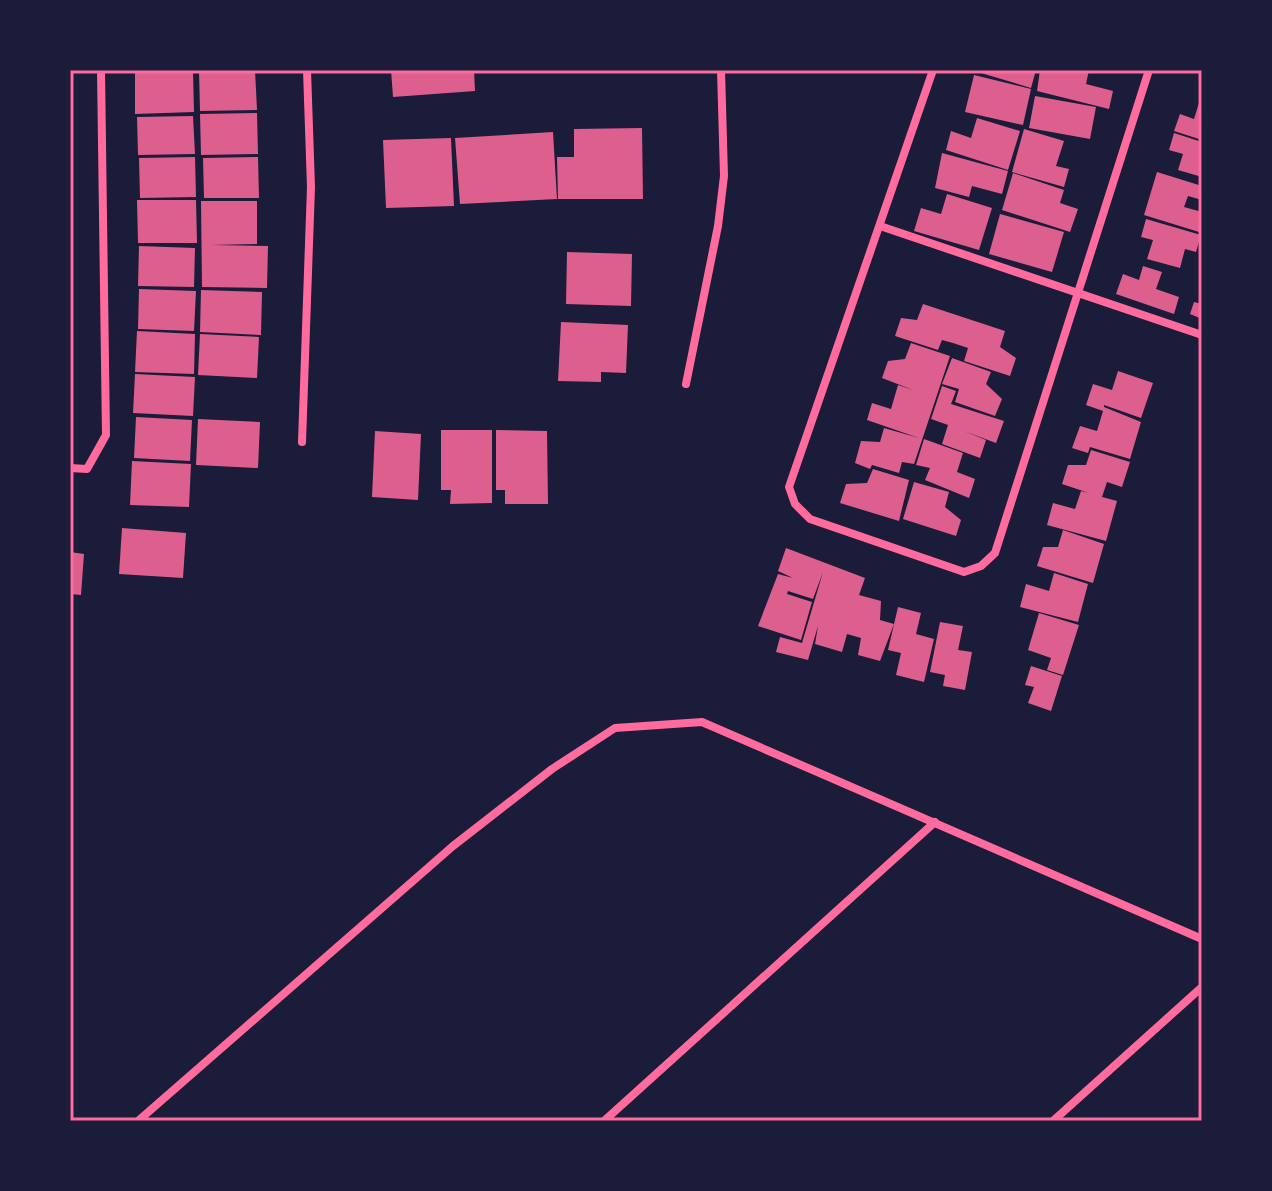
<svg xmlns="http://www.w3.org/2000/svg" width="1272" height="1191" font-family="'Source Serif 4',serif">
<rect width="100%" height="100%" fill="#1b1b3a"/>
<g fill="#dd5f8e">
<polygon points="255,70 257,110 200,111 199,71"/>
<polygon points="391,70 474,70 475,91 393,97"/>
<polygon points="971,70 1036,70 1031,88"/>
<polygon points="1040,70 1089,70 1086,84 1113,91 1109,109 1037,91"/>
<polygon points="193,72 194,112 135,114 135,73"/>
<polygon points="974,75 1031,89 1023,125 965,112"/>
<polygon points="1035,96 1096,107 1090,139 1029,128"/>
<polygon points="1199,103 1202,104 1202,140 1174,131 1180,114 1194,119"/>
<polygon points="257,113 258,154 201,155 200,114"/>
<polygon points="193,116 195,154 138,155 137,117"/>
<polygon points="977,118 1020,131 1008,170 946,150 951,131 971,138"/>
<polygon points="642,128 643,199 558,199 557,157 574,157 574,129"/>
<polygon points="1024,129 1064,141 1056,166 1069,169 1064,187 1012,172"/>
<polygon points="553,132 557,199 460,204 455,138"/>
<polygon points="1174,133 1202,142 1202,177 1178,170 1183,154 1169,150"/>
<polygon points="451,138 454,206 386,208 383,140"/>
<polygon points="942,153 1008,171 1002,194 972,186 969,197 935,188"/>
<polygon points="195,157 196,197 140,198 139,158"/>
<polygon points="258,157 259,198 204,198 203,158"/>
<polygon points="1157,172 1202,186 1202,200 1188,196 1184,207 1202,212 1199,232 1144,215"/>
<polygon points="1013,173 1064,190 1060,203 1078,209 1070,232 1002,210"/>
<polygon points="947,194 992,208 979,250 914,231 921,208 941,214"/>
<polygon points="137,200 196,200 197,243 138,243"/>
<polygon points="201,201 257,201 257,244 211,245 268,246 267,288 202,287"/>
<polygon points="1000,214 1064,232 1052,272 989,254"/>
<polygon points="1146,219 1201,235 1196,252 1185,249 1180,268 1147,259 1153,240 1141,237"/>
<polygon points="139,246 195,248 194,287 138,286"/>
<polygon points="567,252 632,254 631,306 566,304"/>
<polygon points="1143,266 1162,272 1156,289 1179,297 1174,314 1116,294 1123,274 1139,280"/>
<polygon points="139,289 196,291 194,331 138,329"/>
<polygon points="201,290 262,292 261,335 200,332"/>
<polygon points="1194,302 1202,304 1202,319 1190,314"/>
<polygon points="923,304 1005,331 1000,347 1016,358 1010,376 964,361 968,348 953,343 942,340 938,350 895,336 901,318 917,320"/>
<polygon points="561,322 628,325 626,373 601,372 601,382 558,381"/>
<polygon points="137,331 195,334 194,374 135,372"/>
<polygon points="200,334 259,337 257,378 198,375"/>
<polygon points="911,343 950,356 914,464 902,462 899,473 872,465 870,469 855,463 861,441 880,442 884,428 919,438 867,420 872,403 891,409 898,385 913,390 882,378 888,361 905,359"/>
<polygon points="952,358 991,372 986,384 1002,399 995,416 955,402 959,389 942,384"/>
<polygon points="1118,371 1153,383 1141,418 1104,405 1104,407 1141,422 1130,459 1090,447 1088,453 1072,448 1080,426 1097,431 1103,411 1086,405 1093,384 1112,390"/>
<polygon points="135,374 195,377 193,416 133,413"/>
<polygon points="942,386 956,391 951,404 1004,421 996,443 964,431 986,440 980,458 942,444 948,425 931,419"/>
<polygon points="136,417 192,420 190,461 134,458"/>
<polygon points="198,419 260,422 258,468 196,465"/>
<polygon points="441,430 492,430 492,503 450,504 451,490 441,490"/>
<polygon points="496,430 547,431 548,504 505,504 505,490 496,490"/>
<polygon points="375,431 421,434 418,500 372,497"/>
<polygon points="924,439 963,453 957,472 975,479 969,498 925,480 930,468 916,465"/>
<polygon points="1091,450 1130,462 1122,487 1107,482 1102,497 1117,501 1106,541 1047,525 1053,503 1075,509 1081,491 1089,493 1062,484 1068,465 1086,465"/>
<polygon points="132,461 191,464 189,507 130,505"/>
<polygon points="873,469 909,480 899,521 840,503 846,484 867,483"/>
<polygon points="914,482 949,492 945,507 961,520 956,536 903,519"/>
<polygon points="122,528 186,533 183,578 119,574"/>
<polygon points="1063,530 1104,544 1093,583 1037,566 1043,547 1058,547"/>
<polygon points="786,548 865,578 859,595 881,601 880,620 894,624 880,661 858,655 861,638 847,634 842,652 815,644 818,626 808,660 776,652 780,637 802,643 823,572 813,599 788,591 787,594 812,602 801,640 758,626 778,574 793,578 778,571"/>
<polygon points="70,552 84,554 81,595 70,594"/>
<polygon points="1054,573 1088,584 1078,622 1020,607 1026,584 1049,591"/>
<polygon points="898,607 921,613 916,634 934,639 924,682 896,675 901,653 888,650"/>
<polygon points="1039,613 1079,625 1063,675 1047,670 1051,658 1028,650"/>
<polygon points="940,622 963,626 958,650 972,652 965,690 943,686 945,675 930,672"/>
<polygon points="1031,666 1062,676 1051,711 1028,703 1034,687 1025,685"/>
</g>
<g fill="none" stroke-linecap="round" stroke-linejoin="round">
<g stroke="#ff6b9d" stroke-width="8">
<polyline points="933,70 789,487 795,504 810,519 964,572 981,566 995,553 1149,70"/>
<polyline points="880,226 1202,335"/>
<polyline points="686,384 718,226 724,176 721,70"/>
<polyline points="302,442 311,187 307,70"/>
<polyline points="70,468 87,469 106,435 101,70"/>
<polyline points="138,1121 453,846 552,769 615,728 702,722 1202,939"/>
<polyline points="604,1121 935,822"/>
<polyline points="1053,1121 1202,987"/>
</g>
</g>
<rect width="1272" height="1191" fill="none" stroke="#1b1b3a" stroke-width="144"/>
<rect x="72" y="72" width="1128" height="1047" fill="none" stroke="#ff6b9d" stroke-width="3"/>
</svg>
